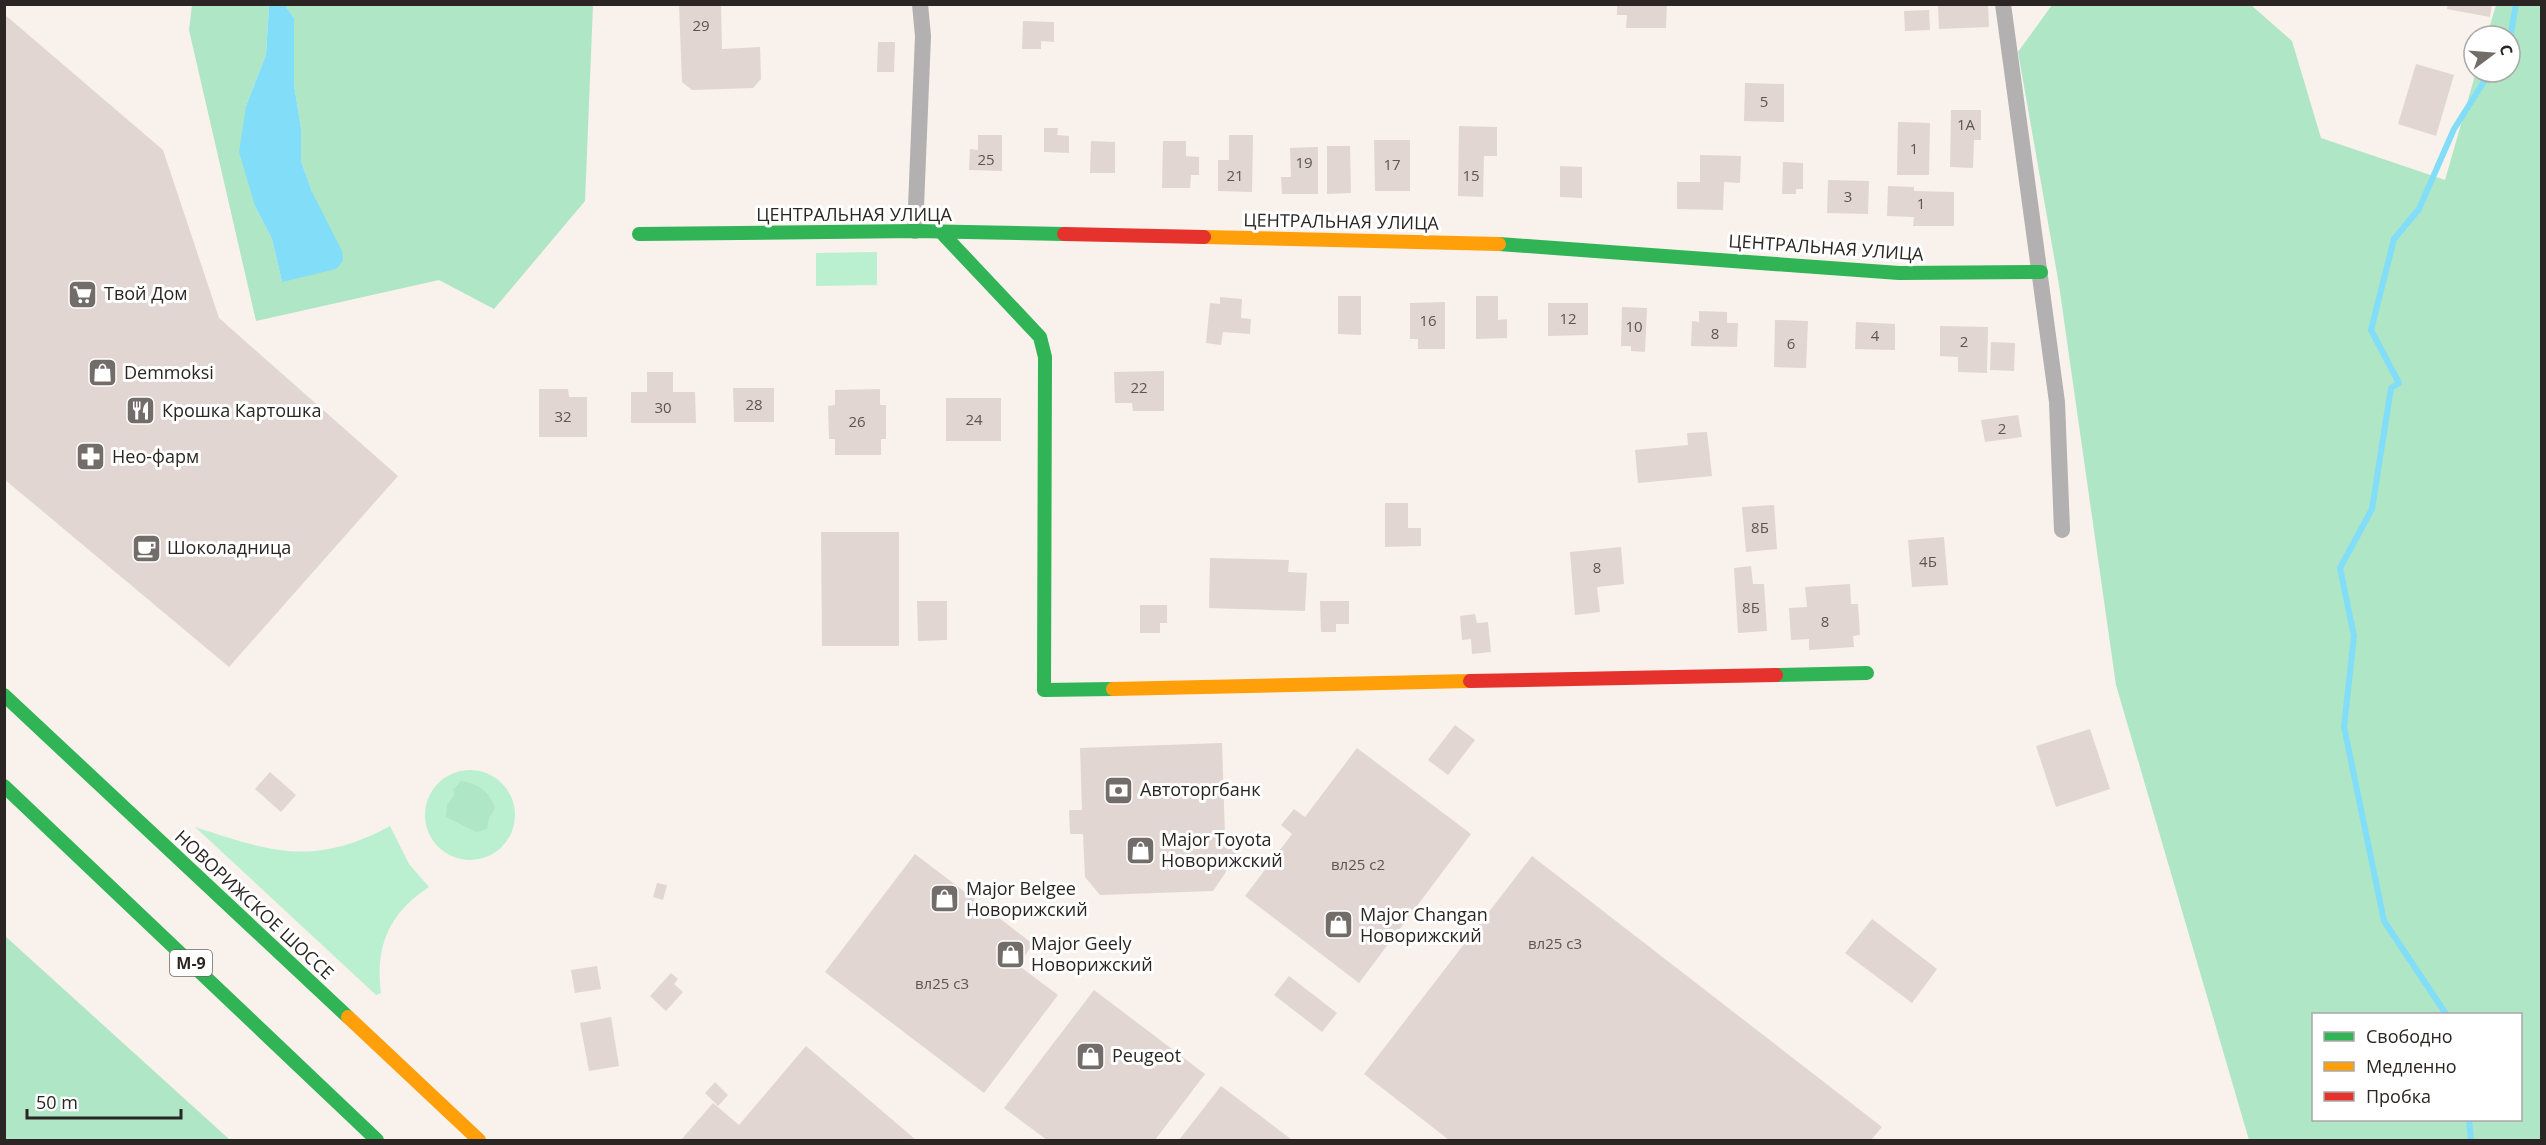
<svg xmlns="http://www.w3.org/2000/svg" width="2546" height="1145" font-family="'Open Sans',sans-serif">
<rect width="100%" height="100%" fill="#f9f1ec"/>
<g fill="#baf0d0">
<polygon points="877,252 877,285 816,286 816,253"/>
<circle cx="470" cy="815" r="45"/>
<path d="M390,826L409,864L429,887C389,913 375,946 381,993L376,995L195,827C272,852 314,867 390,826Z"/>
</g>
<g fill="#aee6c6" fill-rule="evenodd">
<polygon points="192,5 269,5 266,55 246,106 255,206 272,239 282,282 312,192 301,161 301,128 294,85 294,18 285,5 593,5 585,201 494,309 439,280 256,321 189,30"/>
<path d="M2052,5H2251L2292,41L2321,138L2445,180L2476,72H2510V36H2487L2496,5H2541V1140H2249L2116,685L2059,285L2018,52ZM2314,1014H2520V1120H2314Z"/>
<path d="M461,781C479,784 489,791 495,808L489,818L487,829L476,832L446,817L447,805L454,795L453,790Z"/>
<polygon points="5,936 230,1140 5,1140"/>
</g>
<polygon fill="#82ddf9" points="269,5 285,5 294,18 294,85 301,128 301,161 312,192 342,251 343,261 336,269 282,282 272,239 255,206 239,152 246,106 266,55"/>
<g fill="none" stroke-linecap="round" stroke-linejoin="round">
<g stroke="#82ddf9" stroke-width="6">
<polyline points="2510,39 2516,4"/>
<polyline points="2446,1014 2384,921 2344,727 2354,636 2340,568 2372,509 2391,388 2399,383 2371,330 2394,239 2419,209 2454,129 2490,72"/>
<polyline points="2469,1120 2471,1140"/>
</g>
</g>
<g fill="#e1d6d2">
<polygon points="679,4 721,4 722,49 760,47 761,79 753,88 692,90 682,82"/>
<polygon points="1617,4 1667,4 1666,28 1626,28 1627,15 1617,15"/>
<polygon points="1938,4 1988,4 1989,27 1939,29"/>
<polygon points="2448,4 2492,4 2490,17 2447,9"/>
<polygon points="1929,10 1930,30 1905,31 1904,11"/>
<polygon points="4,14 163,150 219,318 398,476 229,667 4,479"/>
<polygon points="1023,21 1054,22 1054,42 1041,41 1041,49 1022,49"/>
<polygon points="878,42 895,42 894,72 877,72"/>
<polygon points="2416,64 2454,75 2436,136 2398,124"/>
<polygon points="1745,83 1784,84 1784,122 1744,121"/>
<polygon points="1951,110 1981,110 1981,140 1974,140 1973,168 1950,167"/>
<polygon points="1898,122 1930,123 1929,175 1897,175"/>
<polygon points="1459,126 1497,127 1497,156 1484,156 1483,197 1458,196"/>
<polygon points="1044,128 1058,128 1057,135 1069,136 1069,153 1044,152"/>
<polygon points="978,135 1002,135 1002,171 969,170 970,149 978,150"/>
<polygon points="1229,135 1253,135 1252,192 1218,191 1218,160 1229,160"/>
<polygon points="1374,140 1410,140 1410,191 1375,191"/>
<polygon points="1091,141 1115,142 1115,173 1090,173"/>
<polygon points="1163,141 1186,141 1186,156 1199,157 1199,175 1191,175 1190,188 1162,188"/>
<polygon points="1327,146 1350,146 1351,193 1327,194"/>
<polygon points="1318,147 1318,194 1282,194 1281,177 1291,177 1290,148"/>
<polygon points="1700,155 1741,156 1740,183 1724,182 1723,210 1677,209 1677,182 1700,182"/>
<polygon points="1783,162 1803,163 1803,189 1796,189 1796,194 1782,194"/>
<polygon points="1560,166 1582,167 1582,198 1560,197"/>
<polygon points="1828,180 1869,181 1868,214 1827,213"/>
<polygon points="1888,186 1914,187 1914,191 1954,192 1954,226 1913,226 1914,217 1887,216"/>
<polygon points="1338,296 1361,296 1361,335 1338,334"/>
<polygon points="1476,296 1498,296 1498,320 1507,319 1507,338 1476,339"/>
<polygon points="1220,297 1242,299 1241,318 1251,319 1250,334 1223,332 1221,345 1206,343 1210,303 1220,304"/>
<polygon points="1445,302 1445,349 1418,349 1418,339 1410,339 1410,303"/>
<polygon points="1548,303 1588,303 1588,335 1548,336"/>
<polygon points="1622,307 1647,308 1645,352 1631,351 1631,346 1621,346"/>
<polygon points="1699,311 1727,312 1727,323 1738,323 1737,347 1691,346 1692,321 1699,322"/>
<polygon points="1775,320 1808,321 1806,368 1774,367"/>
<polygon points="1856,322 1895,324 1895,350 1855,349"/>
<polygon points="1940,326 1988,327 1987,373 1958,372 1958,357 1940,356"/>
<polygon points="1991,342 2015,343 2014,371 1990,370"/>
<polygon points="1164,371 1164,411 1133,411 1132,403 1115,403 1114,372"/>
<polygon points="647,372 673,372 673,392 695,392 696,423 631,423 631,392 647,392"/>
<polygon points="733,388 774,388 774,422 734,422"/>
<polygon points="539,389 568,389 569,397 587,397 587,437 539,437"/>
<polygon points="880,389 880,405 886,405 886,439 881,439 881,455 835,455 835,439 829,439 828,406 835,405 835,390"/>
<rect x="946" y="398" width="55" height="43"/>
<polygon points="2018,415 2022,437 1985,442 1981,420"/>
<polygon points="1707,432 1712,476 1638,483 1635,450 1688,445 1687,433"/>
<polygon points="1385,503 1408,503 1408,528 1421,528 1421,546 1385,547"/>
<polygon points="1774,505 1777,549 1746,552 1742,507"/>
<polygon points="821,532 899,532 899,646 822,646"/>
<polygon points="1944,537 1948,585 1912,587 1908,540"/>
<polygon points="1621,547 1624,584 1597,587 1600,612 1575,615 1570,552"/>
<polygon points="1210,558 1289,560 1288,572 1307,573 1305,611 1209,608"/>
<polygon points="1751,566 1753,584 1764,584 1767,631 1738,633 1734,568"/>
<polygon points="1850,584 1851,604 1858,604 1860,635 1853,636 1854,647 1809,650 1809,639 1791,640 1789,608 1807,607 1805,587"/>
<polygon points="917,601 947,601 947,640 918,641"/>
<polygon points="1320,601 1349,601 1349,624 1336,624 1336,632 1321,632"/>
<polygon points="1140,605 1167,605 1167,623 1160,623 1160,633 1140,633"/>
<polygon points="1475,614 1477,623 1488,622 1491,652 1472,654 1471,639 1462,640 1460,616"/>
<polygon points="1455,725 1475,740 1448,775 1428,760"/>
<polygon points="2090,729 2110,789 2056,807 2036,746"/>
<polygon points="1222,743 1225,836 1235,836 1236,861 1226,861 1226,872 1213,891 1100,895 1085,877 1083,834 1070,834 1069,810 1082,810 1080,748"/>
<polygon points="1357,748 1471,834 1359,983 1245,896 1292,834 1281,825 1294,809 1305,817"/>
<polygon points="270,772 296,795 281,812 255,789"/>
<polygon points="915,854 1033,944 1018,965 1058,995 984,1093 825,972"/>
<polygon points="1532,856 1882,1127 1871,1140 1449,1140 1364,1074"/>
<polygon points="657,883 667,885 663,900 653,897"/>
<polygon points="1872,919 1937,969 1912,1003 1845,953"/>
<polygon points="597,966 601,989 575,993 571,970"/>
<polygon points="671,973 678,979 674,984 683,992 666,1011 650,996"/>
<polygon points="1289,976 1337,1013 1322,1032 1274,995"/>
<polygon points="1094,990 1205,1074 1155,1140 1047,1140 1004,1108"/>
<polygon points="611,1017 619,1066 589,1071 580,1023"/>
<polygon points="806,1046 916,1140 681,1140 713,1103 739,1125"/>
<polygon points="715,1082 728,1095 718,1106 705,1093"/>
<polygon points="1221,1086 1292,1140 1179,1140"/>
</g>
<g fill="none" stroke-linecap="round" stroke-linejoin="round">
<g stroke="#b2b0b0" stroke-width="16">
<polyline points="2003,4 2057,402 2062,530"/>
<polyline points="915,231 923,36 920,4"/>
</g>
<g stroke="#30b455" stroke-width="14">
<polyline points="941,232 1040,337 1045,357 1044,690 1113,689"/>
<polyline points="639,234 915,231 1064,234"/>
<polyline points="1499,244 1899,273 2041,272"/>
<polyline points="1776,675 1867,673"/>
<polyline points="4,695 348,1017"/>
<polyline points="4,786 377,1140"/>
</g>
<g stroke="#ff9f0a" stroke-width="14">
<polyline points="1204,237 1499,244"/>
<polyline points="1113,689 1470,681"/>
<polyline points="348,1017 479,1140"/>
</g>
<g stroke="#e5322d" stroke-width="14">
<polyline points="1064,234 1204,237"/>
<polyline points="1470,681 1776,675"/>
</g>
</g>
<defs>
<symbol id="supermarket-square" viewBox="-11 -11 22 22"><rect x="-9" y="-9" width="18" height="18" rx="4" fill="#736d69" stroke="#fff"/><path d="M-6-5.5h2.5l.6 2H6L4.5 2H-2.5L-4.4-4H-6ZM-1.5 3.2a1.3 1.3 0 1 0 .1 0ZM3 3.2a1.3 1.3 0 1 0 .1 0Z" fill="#fff"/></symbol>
<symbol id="shop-square" viewBox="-11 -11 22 22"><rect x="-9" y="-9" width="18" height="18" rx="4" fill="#736d69" stroke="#fff"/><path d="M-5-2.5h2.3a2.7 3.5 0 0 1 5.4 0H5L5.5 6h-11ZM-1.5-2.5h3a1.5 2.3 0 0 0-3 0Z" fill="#fff"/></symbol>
<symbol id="restaurant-square" viewBox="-11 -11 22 22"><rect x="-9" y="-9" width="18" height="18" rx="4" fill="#736d69" stroke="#fff"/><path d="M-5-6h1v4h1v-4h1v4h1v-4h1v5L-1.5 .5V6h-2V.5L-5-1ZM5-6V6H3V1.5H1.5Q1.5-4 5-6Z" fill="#fff"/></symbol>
<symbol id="pharmacy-square" viewBox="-11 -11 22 22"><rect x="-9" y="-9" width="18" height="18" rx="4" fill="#736d69" stroke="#fff"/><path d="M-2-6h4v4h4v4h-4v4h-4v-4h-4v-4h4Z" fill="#fff"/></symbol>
<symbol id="cafe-square" viewBox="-11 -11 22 22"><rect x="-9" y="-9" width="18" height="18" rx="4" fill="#736d69" stroke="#fff"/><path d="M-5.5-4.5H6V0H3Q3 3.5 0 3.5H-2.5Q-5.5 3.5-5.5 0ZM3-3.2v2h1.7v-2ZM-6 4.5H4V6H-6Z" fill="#fff"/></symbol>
<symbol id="bank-square" viewBox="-11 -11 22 22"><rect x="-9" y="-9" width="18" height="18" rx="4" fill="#736d69" stroke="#fff"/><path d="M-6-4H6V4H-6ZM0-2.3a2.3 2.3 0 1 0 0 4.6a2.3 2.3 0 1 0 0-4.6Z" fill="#fff"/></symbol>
</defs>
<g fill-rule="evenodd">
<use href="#supermarket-square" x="66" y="278" width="33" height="33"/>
<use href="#shop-square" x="86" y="356" width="33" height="33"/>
<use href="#restaurant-square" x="124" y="394" width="33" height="33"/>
<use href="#pharmacy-square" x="74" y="440" width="33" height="33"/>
<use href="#cafe-square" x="130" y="532" width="33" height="33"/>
<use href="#bank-square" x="1102" y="774" width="33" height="33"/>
<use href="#shop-square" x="1124" y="834" width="33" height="33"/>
<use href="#shop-square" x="928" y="882" width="33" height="33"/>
<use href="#shop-square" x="1322" y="908" width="33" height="33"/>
<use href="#shop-square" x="994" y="938" width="33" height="33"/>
<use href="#shop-square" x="1074" y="1040" width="33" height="33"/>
</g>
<g text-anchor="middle" stroke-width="6" stroke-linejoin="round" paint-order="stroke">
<g font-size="15" fill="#5c5552">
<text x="701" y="31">29</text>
<text x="1764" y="107">5</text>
<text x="1966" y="130">1А</text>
<text x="1914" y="154">1</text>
<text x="986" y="165">25</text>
<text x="1304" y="168">19</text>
<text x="1392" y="170">17</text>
<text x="1235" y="181">21</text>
<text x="1471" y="181">15</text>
<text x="1848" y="202">3</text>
<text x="1921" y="209">1</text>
<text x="1568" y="324">12</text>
<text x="1428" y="326">16</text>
<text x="1634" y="332">10</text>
<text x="1715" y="339">8</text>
<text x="1875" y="341">4</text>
<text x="1964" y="347">2</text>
<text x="1791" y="349">6</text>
<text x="1139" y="393">22</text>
<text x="754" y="410">28</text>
<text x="663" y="413">30</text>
<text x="563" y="422">32</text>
<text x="974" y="425">24</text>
<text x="857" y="427">26</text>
<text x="2002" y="434">2</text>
<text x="1760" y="533">8Б</text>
<text x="1928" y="567">4Б</text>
<text x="1597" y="573">8</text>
<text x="1751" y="613">8Б</text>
<text x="1825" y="627">8</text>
<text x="1358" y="870">вл25 с2</text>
<text x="1555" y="949">вл25 с3</text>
<text x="942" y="989">вл25 с3</text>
</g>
<rect fill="#fff" stroke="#6b6765" stroke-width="1.5" x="170" y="950" width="42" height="26" rx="4.5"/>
<g font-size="16" font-weight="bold" fill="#2b2623">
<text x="191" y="969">М-9</text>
</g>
<g font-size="18" fill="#2b2623" stroke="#fff">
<text x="854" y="221">ЦЕНТРАЛЬНАЯ УЛИЦА</text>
<text transform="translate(1341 222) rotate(1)" y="6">ЦЕНТРАЛЬНАЯ УЛИЦА</text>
<text transform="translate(1826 248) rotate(4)" y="6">ЦЕНТРАЛЬНАЯ УЛИЦА</text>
<text transform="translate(254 905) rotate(43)" y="6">НОВОРИЖСКОЕ ШОССЕ</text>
</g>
<g font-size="18" fill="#2b2623" stroke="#fff" text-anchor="start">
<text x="104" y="300">Твой Дом</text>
<text x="124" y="379">Demmoksi</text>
<text x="162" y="417">Крошка Картошка</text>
<text x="112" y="463">Нео-фарм</text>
<text x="167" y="554">Шоколадница</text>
<text x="1140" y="796">Автоторгбанк</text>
<text x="1161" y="846">Major Toyota<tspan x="1161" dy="21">Новорижский</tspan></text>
<text x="966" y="895">Major Belgee<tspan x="966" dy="21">Новорижский</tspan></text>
<text x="1360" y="921">Major Changan<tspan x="1360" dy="21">Новорижский</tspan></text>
<text x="1031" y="950">Major Geely<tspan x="1031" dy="21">Новорижский</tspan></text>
<text x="1112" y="1062">Peugeot</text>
</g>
</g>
<rect width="2546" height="1145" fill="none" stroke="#2b2623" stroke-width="12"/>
<rect x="2312" y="1013" width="210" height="108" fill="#ffffff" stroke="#aaa8a7" stroke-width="1.5"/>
<rect x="2324" y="1032" width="30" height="9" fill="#30b455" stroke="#aaa8a7" stroke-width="1.5"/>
<text x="2366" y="1043" font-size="18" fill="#2b2623">Свободно</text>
<rect x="2324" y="1062" width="30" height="9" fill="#ff9f0a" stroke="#aaa8a7" stroke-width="1.5"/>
<text x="2366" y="1073" font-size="18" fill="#2b2623">Медленно</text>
<rect x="2324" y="1092" width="30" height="9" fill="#e5322d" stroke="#aaa8a7" stroke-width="1.5"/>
<text x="2366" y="1103" font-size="18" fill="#2b2623">Пробка</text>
<g transform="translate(2492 54) rotate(74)"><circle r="28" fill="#ffffff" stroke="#aaa8a7" stroke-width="1.5"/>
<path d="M0-4.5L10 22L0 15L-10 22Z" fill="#736d69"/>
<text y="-9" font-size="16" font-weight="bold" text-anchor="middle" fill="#2b2623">С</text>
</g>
<path d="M27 1109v9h154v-9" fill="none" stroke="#2b2623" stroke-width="3"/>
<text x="36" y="1109" font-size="18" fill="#2b2623" stroke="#ffffff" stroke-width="4.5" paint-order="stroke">50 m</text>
</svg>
